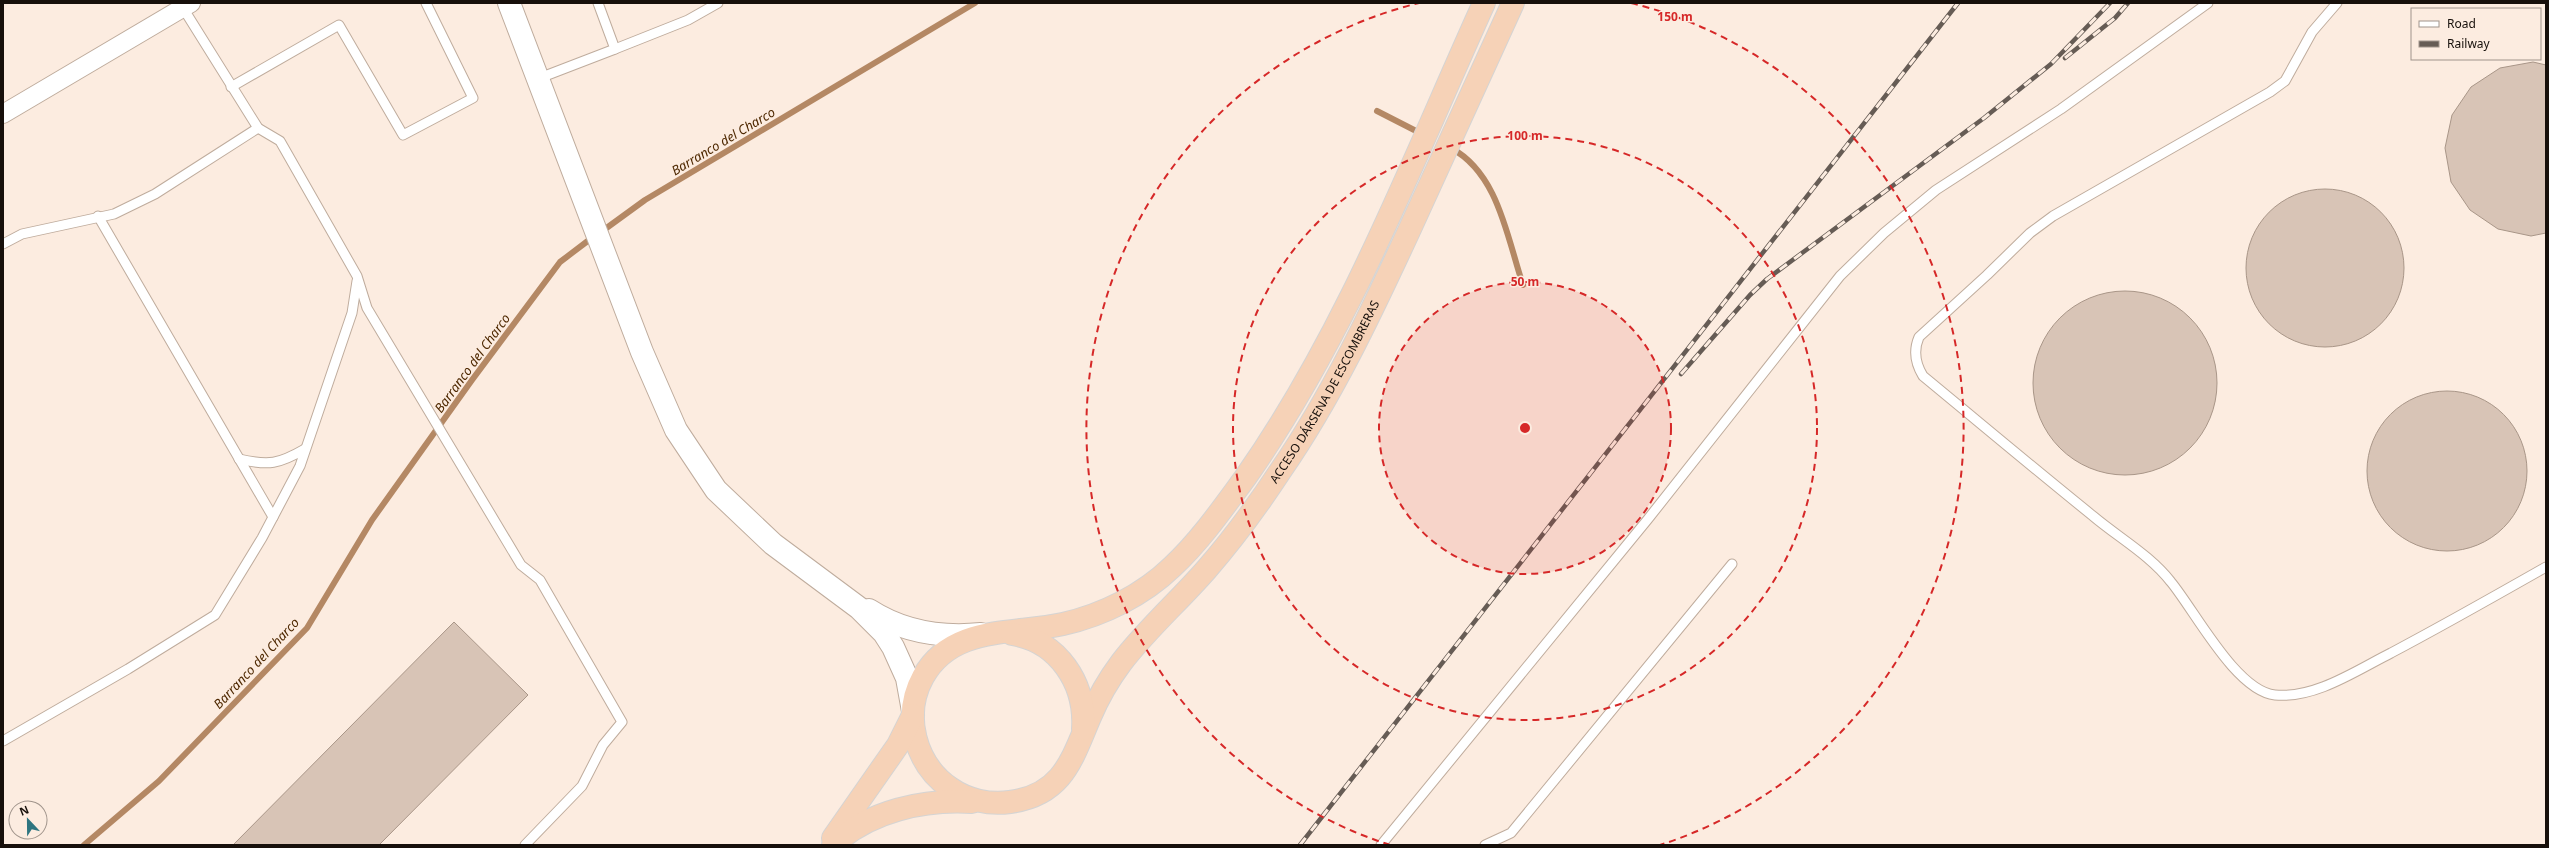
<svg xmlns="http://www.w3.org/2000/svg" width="2549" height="848" font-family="'Noto Sans',sans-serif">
<rect width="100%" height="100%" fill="#fcece0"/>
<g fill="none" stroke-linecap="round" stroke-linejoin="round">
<g stroke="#b48864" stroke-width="6">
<polyline points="1377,111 1422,134"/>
<path d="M1451,148C1499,174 1507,238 1523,285"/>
<polyline points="601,232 645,200 975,3"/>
<polyline points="84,845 159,781 307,628 372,520 472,380 560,262 593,237"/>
</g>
</g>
<g fill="#d8c4b6" stroke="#a99688">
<polygon points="2533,62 2546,65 2546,233 2531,236 2498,229 2470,210 2451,182 2445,148 2452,115 2471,87 2500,68"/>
<circle cx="2325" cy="268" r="79"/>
<circle cx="2125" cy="383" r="92"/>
<circle cx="2447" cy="471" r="80"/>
<polygon points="454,622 528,695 379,845 233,845"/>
</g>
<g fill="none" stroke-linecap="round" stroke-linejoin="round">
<defs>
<g id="service">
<path d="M2337,3L2312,32L2285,81L2270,92L2053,216L2030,233L1987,275L1919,337C1913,351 1915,363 1923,376C1980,423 2036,470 2093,516C2119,538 2150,555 2171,582C2195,611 2236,691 2275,695C2315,699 2357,670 2391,653C2444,625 2495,596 2546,567"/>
<polyline points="183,8 258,128 280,141 357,276 367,308 521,565 540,580 622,722 603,745 582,786 525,845"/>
<polyline points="615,49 688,20 718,3"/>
<polyline points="537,79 615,49 598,3"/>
<polyline points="231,87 339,25 403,135 473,98 426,3"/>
<polyline points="98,216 273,517"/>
<polyline points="3,244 22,234 114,214 155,194 258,128"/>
<path d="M239,459C269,466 279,464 305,449"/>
<polyline points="3,741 128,669 215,615 262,538 300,466 352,313 357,281"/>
<polyline points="1381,845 1648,519 1840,276 1884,233 1936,190 2061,109 2208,3"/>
<polyline points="1485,845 1511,833 1732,564"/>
</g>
<polyline id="minor" points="3,114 191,3"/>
<g id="secondary">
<polyline points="509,3 642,352 676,430 716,490 773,544 859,608 884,633 893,647 907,678 913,711"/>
<path d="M869,610C903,632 941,638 981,634"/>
</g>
<g id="trunk">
<path id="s1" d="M1484,3C1411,164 1347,333 1245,478C1223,508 1200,541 1172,567C1143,595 1103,615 1063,624C1012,635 952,625 923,677C902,715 915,764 950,788C967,800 989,805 1010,802C1063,795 1072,759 1090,717C1098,698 1109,679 1121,663C1147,629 1178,602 1206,570C1233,539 1258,505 1281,470C1332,396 1371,313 1409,231C1444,155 1478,79 1513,3"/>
<path d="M1012,634C1058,641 1086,683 1083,729"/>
<polyline points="833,838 898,745 913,715"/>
<path d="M833,845C869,811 924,799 972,802"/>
</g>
</defs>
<use href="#service" stroke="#bfac9d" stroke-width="11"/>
<use href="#minor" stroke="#bfac9d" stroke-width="20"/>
<use href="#secondary" stroke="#bfac9d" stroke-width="24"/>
<use href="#trunk" stroke="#d5d4d3" stroke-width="24"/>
<use href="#service" stroke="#fff" stroke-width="9"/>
<use href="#minor" stroke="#fff" stroke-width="18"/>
<use href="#secondary" stroke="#fff" stroke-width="22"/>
<use href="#trunk" stroke="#f6d2b7" stroke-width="22"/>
<defs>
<g id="rail">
<polyline points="2065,58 2115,18 2128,3"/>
<polyline points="1681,374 1750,295 1767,279 1984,118 2051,64 2110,3"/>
<polyline points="1300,845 1958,3"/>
</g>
</defs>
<use href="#rail" stroke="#665c55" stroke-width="4.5"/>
<use href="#rail" stroke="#fcece0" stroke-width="3" stroke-dasharray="9" stroke-linecap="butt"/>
</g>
<circle cx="1525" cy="428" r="146" fill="#d62828" fill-opacity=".12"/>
<g fill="none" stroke="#d62828" stroke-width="2" stroke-dasharray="7 5">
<circle cx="1525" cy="428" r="146"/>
<circle cx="1525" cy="428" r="292"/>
<path d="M1390 845A438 438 0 0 1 1419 3M1631 3A438 438 0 0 1 1660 845"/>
</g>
<g text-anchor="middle" stroke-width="3" stroke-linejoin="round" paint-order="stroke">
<g font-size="12" fill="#17100b" stroke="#fcece0">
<text dy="4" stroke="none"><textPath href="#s1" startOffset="1644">ACCESO DÁRSENA DE ESCOMBRERAS</textPath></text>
</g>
<g font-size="13" font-style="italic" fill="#4e2801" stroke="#fcece0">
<text transform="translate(723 141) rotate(-31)" y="5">Barranco del Charco</text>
<text transform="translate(472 363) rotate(-54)" y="5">Barranco del Charco</text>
<text transform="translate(256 663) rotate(-47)" y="5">Barranco del Charco</text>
</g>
</g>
<circle cx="1525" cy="428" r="6" fill="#d62828" stroke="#fcece0" stroke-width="2"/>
<g font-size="12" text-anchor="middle" font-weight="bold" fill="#d62828" stroke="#fcece0" stroke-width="3" stroke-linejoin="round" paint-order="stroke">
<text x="1675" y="21">150 m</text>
<text x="1525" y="140">100 m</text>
<text x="1525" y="286">50 m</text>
</g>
<rect width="2549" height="848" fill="none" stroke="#17100b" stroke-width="8"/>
<rect x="2411" y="8" width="130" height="52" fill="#fcece0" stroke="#a0948b"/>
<rect x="2419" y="21" width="20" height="6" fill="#ffffff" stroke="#a0948b"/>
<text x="2447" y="28" font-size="12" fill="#17100b">Road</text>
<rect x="2419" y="41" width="20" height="6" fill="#665c55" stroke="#a0948b"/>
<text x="2447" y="48" font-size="12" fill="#17100b">Railway</text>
<g transform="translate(28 820) rotate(338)"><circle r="19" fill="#fcece0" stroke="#a0948b"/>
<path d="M0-3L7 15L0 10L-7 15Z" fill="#2e7580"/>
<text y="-6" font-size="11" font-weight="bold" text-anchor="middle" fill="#17100b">N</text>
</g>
</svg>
